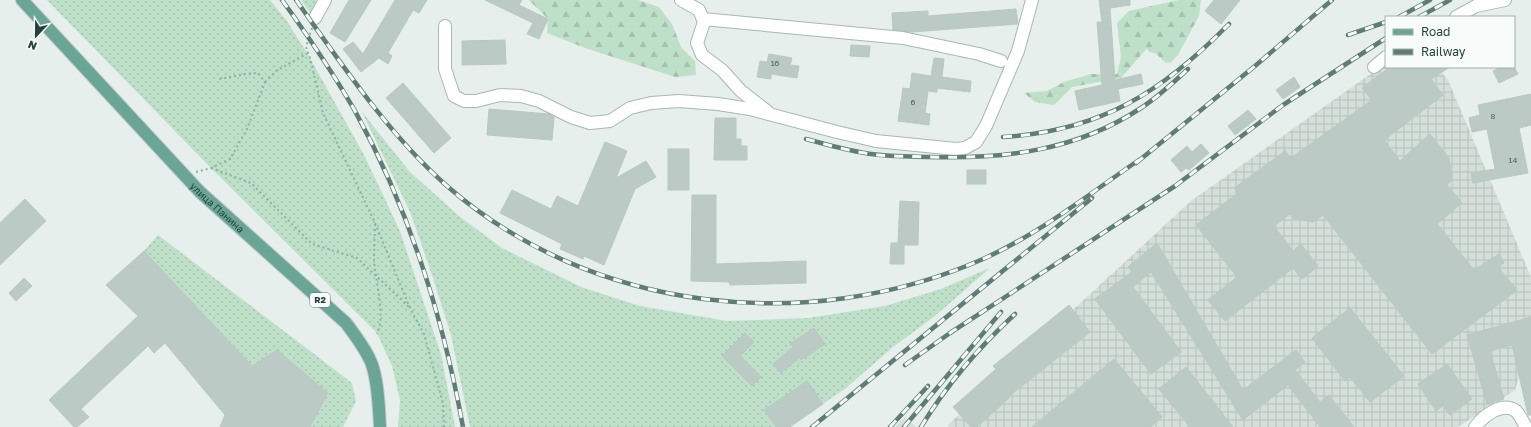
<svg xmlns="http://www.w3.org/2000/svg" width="1531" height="427" font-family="'Golos Text',sans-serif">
<defs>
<pattern id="industrial-grid" width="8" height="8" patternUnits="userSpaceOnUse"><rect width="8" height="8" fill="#d4dfda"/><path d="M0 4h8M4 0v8" fill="none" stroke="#b6c1bc"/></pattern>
<pattern id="grass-dots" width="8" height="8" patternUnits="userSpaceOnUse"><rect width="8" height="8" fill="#bfe0c8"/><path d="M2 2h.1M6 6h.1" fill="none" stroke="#a4c1ad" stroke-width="1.8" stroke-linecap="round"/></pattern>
<pattern id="forest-firs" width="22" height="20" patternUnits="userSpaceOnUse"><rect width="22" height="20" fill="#bfe0c8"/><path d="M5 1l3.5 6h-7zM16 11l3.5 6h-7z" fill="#a4c1ad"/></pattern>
</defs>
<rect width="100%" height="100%" fill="#e6efeb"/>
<polygon fill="#d4dfda" points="905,417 916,427 895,427"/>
<polygon fill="url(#industrial-grid)" points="1386,63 1386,67 1437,67 1448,80 1531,277 1531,334 1515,390 1458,427 949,427 948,425 1191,201"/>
<g fill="url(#grass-dots)">
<polygon points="47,0 270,0 287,21 310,58 364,155 400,231 441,354 455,427 398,427 400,400 392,366 377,333 211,168"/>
<polygon points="301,0 316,0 314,18"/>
<polygon points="362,112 410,172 459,216 502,248 581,287 640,306 727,321 808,318 885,306 941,289 990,268 935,316 893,347 846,388 789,427 470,427 451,335 433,278 411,214"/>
<polygon points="158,235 352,383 356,401 343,427 310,427 328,393 277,350 252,366 144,251"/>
</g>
<g fill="url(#forest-firs)">
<polygon points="529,0 638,0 659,7 672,24 681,47 695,61 696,75 675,77 585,48 547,33 548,19"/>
<polygon points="1179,0 1201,0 1199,16 1178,55 1171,62 1166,63 1155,53 1149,52 1147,48 1121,78 1072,87 1054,105 1035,102 1024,93 1047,91 1064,82 1091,74 1117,74 1121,57 1117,23 1129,11"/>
</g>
<g fill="#bbcac4" stroke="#b8c9c2">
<polygon points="349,0 371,0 345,42 330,33"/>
<polygon points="395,0 427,0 419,13 413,10 388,53 392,56 388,64 379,58 361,72 343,49 353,42 363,54"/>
<polygon points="485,0 522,0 519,5 548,19 539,39 527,34 533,23"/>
<polygon points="1099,0 1130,0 1130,5 1110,8 1115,80 1141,74 1143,84 1118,89 1120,101 1079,110 1075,91 1102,85 1097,22 1102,22"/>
<polygon points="1214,0 1240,0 1221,24 1205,11"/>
<polygon points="1016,9 1018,24 912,32 893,30 892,13 928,11 928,16"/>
<polygon points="505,40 506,64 462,65 462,41"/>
<polygon points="851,45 870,46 869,57 850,56"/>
<polygon points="769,54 792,58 790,65 799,66 797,78 771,74 771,79 757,77 760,61 767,62"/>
<polygon points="934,58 944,59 942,77 971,81 970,92 937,88 937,92 928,91 925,113 930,114 929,125 898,121 903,88 910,89 912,73 931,76"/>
<polygon points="1390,67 1450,67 1431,79 1443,95 1384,140 1400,161 1430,134 1449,158 1452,180 1447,185 1462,203 1437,224 1474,270 1499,254 1504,263 1498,267 1517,290 1432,354 1323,215 1313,222 1294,219 1290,214 1274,226 1293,251 1301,244 1318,266 1302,279 1293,268 1225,321 1208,300 1237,277 1196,225 1238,193 1234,188 1285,151 1291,158 1372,100 1362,88"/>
<polygon points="1501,67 1514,67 1518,74 1499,83 1493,71"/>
<polygon points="1294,77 1300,87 1283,99 1276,90"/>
<polygon points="403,83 451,138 434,153 386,98"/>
<polygon points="1531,94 1531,125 1519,128 1528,173 1473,183 1471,173 1495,169 1487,129 1472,132 1469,118 1480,115 1478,105"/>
<polygon points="489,109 549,114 554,117 552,140 487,135"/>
<polygon points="1248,110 1256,119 1235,135 1228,126"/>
<polygon points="715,118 736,118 736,139 741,139 741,146 747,146 747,160 714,160"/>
<polygon points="605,142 627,151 616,178 646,161 656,177 635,189 604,265 584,256 583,259 560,249 562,244 500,213 512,190 551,209 557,196 578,206"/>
<polygon points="1201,144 1209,153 1189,170 1186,168 1181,172 1171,160 1187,146 1192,152"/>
<rect x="668" y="149" width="21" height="41"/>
<rect x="967" y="170" width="19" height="14"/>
<polygon points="692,195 716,195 716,264 806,261 806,283 730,285 729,282 691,281"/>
<polygon points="25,199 46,221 0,265 0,223"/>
<polygon points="900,201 919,202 918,245 904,245 904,264 890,264 891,243 898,243"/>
<polygon points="1157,243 1243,390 1296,350 1305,362 1295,370 1320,402 1329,395 1354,427 1320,427 1288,385 1243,420 1151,272 1133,287 1181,352 1151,374 1095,299 1132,272 1128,267"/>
<polygon points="144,251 252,366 277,350 328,393 310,427 220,427 225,415 165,343 154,353 148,346 81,409 89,417 77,427 74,427 49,400 138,316 106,285"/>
<polygon points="24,278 32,286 16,301 9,293"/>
<polygon points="1069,305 1090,332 1008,397 1009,398 977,427 971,427 953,407 996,369 993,366"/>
<polygon points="1350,308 1404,376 1370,402 1350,377 1345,381 1312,338"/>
<polygon points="1531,317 1531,415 1528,415 1512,345 1490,351 1504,399 1487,404 1467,335"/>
<polygon points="814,328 825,344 801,360 800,357 781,373 773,364 793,347 790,344"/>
<polygon points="745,333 754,342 740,356 761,377 752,386 722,356"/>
<polygon points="1114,359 1162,417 1151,427 1032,427"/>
<polygon points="1447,364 1472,399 1450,415 1443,406 1436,411 1418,384"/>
<polygon points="1186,367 1233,427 1190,427 1159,389"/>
<polygon points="807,381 823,404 790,427 776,427 764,410"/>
</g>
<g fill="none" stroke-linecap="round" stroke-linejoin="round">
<defs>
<g id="minor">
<polyline points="681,0 699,10 704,22 697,43 702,55 722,70 741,91 768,112"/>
<polyline points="1456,17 1476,6 1505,0"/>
<polyline points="315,18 325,0"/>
<polyline points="703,19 903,38 979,54 1001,61"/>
<polyline points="445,26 445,69 454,96 464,101 476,101 500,95 521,96 539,101 571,117 590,123 610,121 630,108 651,103 679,101 718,104 750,109 837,132 876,141 956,149 965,148 976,142 986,126 1018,51 1032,0"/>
<polyline points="1374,67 1386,57"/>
<path d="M1475,427C1483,416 1502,401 1516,411C1520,415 1523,422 1526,427"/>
</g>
<g id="major">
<path id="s1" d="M22,0L200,192L346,323C355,335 365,348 371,362C378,379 379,409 380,427"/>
</g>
</defs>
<use href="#minor" stroke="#a8b8b2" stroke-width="14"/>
<use href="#major" stroke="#c2cac8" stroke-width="14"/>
<g stroke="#86b3a5" stroke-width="2" stroke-dasharray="2 3" stroke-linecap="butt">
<polyline points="312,28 306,47 310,58 323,113 375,223 410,308 424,334 443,403 444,427"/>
<polyline points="265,82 276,71 308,53"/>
<polyline points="211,168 251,183 312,244 357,258 409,307"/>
<path d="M196,172L211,168L230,159L247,129L265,82L258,73C244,73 231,78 217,79"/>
<path d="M375,224C375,236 374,247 374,259C375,280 386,316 377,334"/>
</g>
<use href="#minor" stroke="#fff" stroke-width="12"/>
<use href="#major" stroke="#6aa596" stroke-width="12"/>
<defs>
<g id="rail">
<path d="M282,0C308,36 333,73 355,111C409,209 443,317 463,427"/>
<path d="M296,0C341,63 388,134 447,186C592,313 809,336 983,259C1039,234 1089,194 1139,160"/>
<polyline points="1399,17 1430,0"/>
<polyline points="1419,17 1450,0"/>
<polyline points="1348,35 1386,22"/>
<path d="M1003,137C1101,131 1162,92 1229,24"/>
<path d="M806,139C825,144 845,150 865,153C886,157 908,156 929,157C1005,159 1076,151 1141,108C1158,97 1173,83 1188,69"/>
<polyline points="1136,163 1255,66 1332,0"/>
<polyline points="905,365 950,333 1175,186 1283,105 1386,38"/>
<polyline points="812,427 1092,198"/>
<polyline points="890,427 928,386"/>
<polyline points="904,427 1001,312"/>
<path d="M921,427C948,383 977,349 1015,314"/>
</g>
</defs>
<use href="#rail" stroke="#5f7d75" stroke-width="4.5"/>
<use href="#rail" stroke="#f7fbf9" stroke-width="3" stroke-dasharray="9" stroke-linecap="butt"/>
</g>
<g text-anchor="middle" stroke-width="3.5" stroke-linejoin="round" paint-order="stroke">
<g font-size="8" fill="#4a645c">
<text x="775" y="66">1б</text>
<text x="913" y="105">6</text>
<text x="1493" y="119">8</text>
<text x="1513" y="163">14</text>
</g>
<rect fill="#f7fbf9" stroke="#637a73" stroke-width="1" x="310" y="293" width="20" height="14" rx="3"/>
<g font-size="9" font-weight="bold" fill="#24423a">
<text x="320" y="303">R2</text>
</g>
<g font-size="10" fill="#24423a" stroke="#f7fbf9">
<text dy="4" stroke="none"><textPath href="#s1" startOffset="285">улица Панина</textPath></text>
</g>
</g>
<rect x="1385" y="16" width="130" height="52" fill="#f7fbf9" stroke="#a3b1ad"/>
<rect x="1393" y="29" width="20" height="6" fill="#6aa596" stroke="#a3b1ad"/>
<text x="1421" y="36" font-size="12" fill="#24423a">Road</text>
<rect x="1393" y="49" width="20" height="6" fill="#5f7d75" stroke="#a3b1ad"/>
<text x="1421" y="56" font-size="12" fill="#24423a">Railway</text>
<g transform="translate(36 36) rotate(202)" stroke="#f7fbf9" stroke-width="3" paint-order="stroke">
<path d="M0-3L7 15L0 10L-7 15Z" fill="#24423a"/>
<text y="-6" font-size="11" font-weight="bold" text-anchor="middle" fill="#24423a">N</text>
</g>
</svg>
